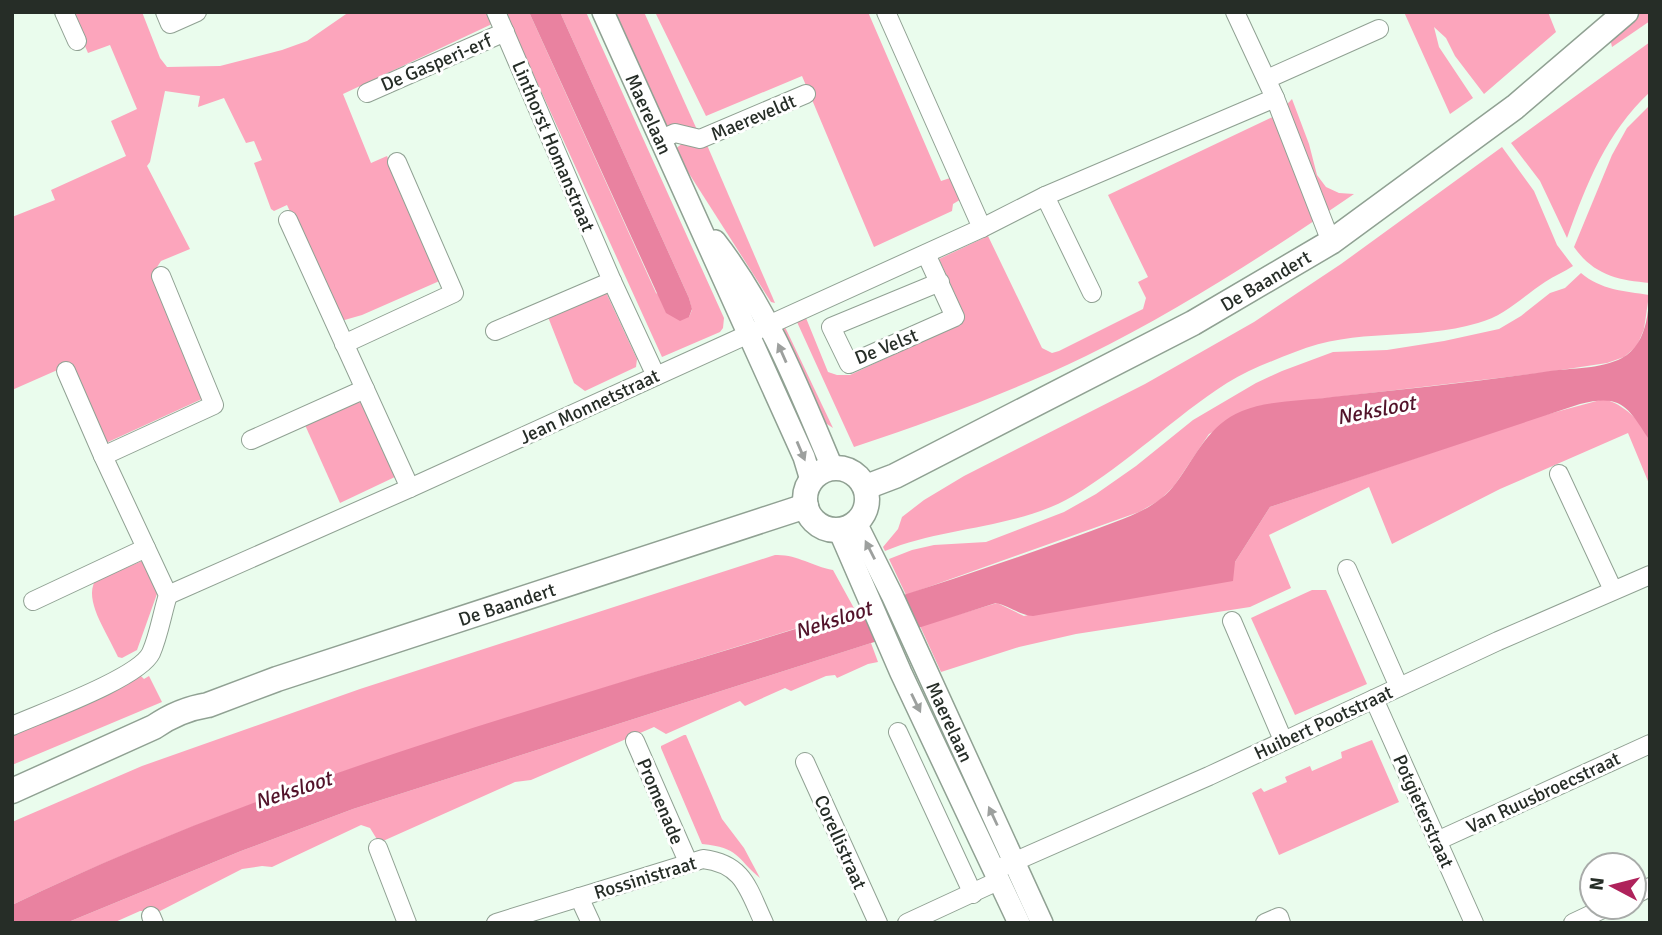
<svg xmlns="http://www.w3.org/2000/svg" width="1662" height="935" font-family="Signika,sans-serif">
<rect width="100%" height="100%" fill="#eafced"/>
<g fill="#fca5bc">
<polygon points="70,12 142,12 160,58 167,67 220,66 282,50 307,41 349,12 487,12 492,24 343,94 371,163 387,156 444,279 362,315 341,321 287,205 274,211 271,209 254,163 262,160 254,141 246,143 224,98 198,107 200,96 165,91 150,162 147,166 190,249 161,261 151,276 204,398 106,443 71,364 12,390 12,217 55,200 51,190 126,156 111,121 137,109 110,45 88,53"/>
<polygon points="505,12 529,12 656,293 689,317 692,310 689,298 560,12 586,12 724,318 723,328 720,332 662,357"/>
<polygon points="611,12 644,12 698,132 663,131"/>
<polygon points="655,12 868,12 941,181 953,177 963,198 953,204 952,211 874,247 802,76 706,116"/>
<polygon points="1404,12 1548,12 1556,32 1484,94 1455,56 1446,38 1434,27 1439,47 1473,98 1450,114"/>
<polygon points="1640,12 1650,12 1650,21 1612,47 1610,38"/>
<path d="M1650,42V92C1606,133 1587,183 1567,238L1540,181L1511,143Z"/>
<path d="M1292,99L1309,144L1317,175L1326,187L1339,193L1354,194C1267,253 1180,310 1086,356C1011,392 933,421 854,447L797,322L806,318L828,372L837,375H850L959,324L964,314L939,259L988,236L1042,348L1052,353L1059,351L1143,309L1146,298L1138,282L1148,277L1108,195L1277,115Z"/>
<path d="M1650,105V283C1617,280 1594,275 1574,247L1612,155L1627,128Z"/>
<polygon points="684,142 707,145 775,303 771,302 674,150"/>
<path d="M1502,147L1534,191L1557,245L1573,266C1564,272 1554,276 1545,282C1522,297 1505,316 1478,323C1417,341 1356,327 1295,352C1272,361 1248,370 1227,383C1174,417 1128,463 1073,496C1017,529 945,526 885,551L883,547L898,529L902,517L924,500L964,476L1145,384L1254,322L1341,264Z"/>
<path d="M1581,273C1601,290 1624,291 1649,295L1644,329L1637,346L1624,357L1607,363L1541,373L1260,406L1209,434L1174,486L1160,500L1139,512L906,595L889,559L912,550L934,545L986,542L1064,512L1096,494L1136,466L1193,420L1256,383L1282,371L1333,352L1387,350L1444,341L1499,329L1521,316L1550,293L1565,288Z"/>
<polygon points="604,288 637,359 636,367 585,391 574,383 548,317"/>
<polygon points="785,327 833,428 824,422 782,332"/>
<path d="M1604,399C1623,404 1642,421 1649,440C1654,452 1650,473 1650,486L1628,433L1500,489L1392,544L1369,487L1269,535L1291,588L1250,607L1076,634L1019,647L941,672L920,626L997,603L1024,616L1235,562L1270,507L1541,416Z"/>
<polygon points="358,402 362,403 397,476 340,503 305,425"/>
<path d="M775,555C797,554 811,566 833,570L855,610C749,643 643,676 537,709C357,765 182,823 12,905V822L142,766L360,689Z"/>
<path d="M142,561L158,591L137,650L122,658L118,657L114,649C106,631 84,600 95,581Z"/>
<polygon points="1312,590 1326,590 1367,684 1295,715 1251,618"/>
<polygon points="871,643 878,662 868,664 837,678 835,675 826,676 791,691 785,688 745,706 740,701 666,734 654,727 531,780 515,782 383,841 378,841 370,828 361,825 272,867 262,866 242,869 160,911 140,911 113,923 66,923 241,851 353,809"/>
<polygon points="139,674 144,679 149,676 162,702 12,765 12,733"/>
<path d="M684,735H686L722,819L744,848L760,878C735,857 740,848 702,844L661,748V746Z"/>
<polygon points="1372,740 1399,802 1279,855 1252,793 1261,788 1264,792 1287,782 1285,777 1310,766 1312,771 1342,758 1341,752"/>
</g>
<g fill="#e982a0">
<polygon points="529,12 560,12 689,298 692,309 689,317 680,321 666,313"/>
<path d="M1650,276V441C1627,406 1622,394 1580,404L1270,507L1235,562L1233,581L1033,616C1019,615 1010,606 996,603L353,809L241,851L66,923H12V905C364,735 751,659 1115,522C1137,514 1162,503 1176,483C1196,456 1209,424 1242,411C1269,400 1304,401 1332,397C1405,389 1478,382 1550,371C1572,368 1601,369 1622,358C1650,343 1649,304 1650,276Z"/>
</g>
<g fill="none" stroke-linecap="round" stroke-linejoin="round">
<defs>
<g id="minor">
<polyline points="64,12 77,41"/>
<polyline points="165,12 170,24 197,12"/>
<polyline points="496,12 612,281 656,376"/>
<polyline points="886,12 982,228"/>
<polyline points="1267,79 1379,29"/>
<polyline points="367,93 505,32"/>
<polyline points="1275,98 1331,242"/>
<polyline points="659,140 675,133 700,139 806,94"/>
<polyline points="1045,196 1092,293"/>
<polyline points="288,220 410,488"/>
<polyline points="926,254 955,317 849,364 831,327 940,282"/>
<polyline points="495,331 612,281"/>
<polyline points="344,344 454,293 397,162"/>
<polyline points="66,371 103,456"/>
<polyline points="251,440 365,389"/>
<polyline points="1559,474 1613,590"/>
<polyline points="1347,569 1399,687"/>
<polyline points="168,595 410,488 982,228 1045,196 1275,98 1235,12"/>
<polyline points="33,601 146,548"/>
<polyline points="1232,621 1283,740"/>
<polyline points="1374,699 1474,923"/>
<path d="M12,726C41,713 139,678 151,653C159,635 162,614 168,595L103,456L214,405L161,276"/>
<polyline points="898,732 973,894"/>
<polyline points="635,741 688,862"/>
<polyline points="805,762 878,923"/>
<polyline points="1437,841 1650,744"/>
<polyline points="378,848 407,923"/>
<polyline points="1002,867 1209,776 1498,641 1650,575"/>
<polyline points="1634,895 1650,887"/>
<polyline points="579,897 591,923"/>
<polyline points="151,916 154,923"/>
<path d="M496,923L703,859C744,864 748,889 764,923"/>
<polyline points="907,923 1000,880"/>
<polyline points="1265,923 1279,917 1281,923"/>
<polyline points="1573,923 1607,907"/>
</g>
<g id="tertiary">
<path id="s1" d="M603,12L804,457L811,480"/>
<path d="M715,241C768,309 799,389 832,467"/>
<path id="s2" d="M856,523L892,595L1042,923"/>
<polyline points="839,530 901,673 1019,923"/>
</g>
<g id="secondary">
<circle cx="836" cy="499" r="31"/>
<path id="s3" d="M866,487L895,476L1193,323L1331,242L1515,107L1626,12"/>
<path id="s4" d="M12,791L154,727C170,716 189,708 208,705L277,679L806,506"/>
</g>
</defs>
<use href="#minor" stroke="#90a193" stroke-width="20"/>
<use href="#tertiary" stroke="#90a193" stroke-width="24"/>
<use href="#secondary" stroke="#90a193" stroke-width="27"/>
<use href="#minor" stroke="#fff" stroke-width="18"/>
<use href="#tertiary" stroke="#fff" stroke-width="21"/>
<use href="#secondary" stroke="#fff" stroke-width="24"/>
</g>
<defs><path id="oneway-solid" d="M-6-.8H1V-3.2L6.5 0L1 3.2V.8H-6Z" transform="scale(1.75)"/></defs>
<g fill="#9da09e">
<use href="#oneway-solid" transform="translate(782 353) rotate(-114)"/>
<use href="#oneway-solid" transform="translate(801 451) rotate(67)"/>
<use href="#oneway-solid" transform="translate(870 550) rotate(-117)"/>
<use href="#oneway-solid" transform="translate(916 703) rotate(64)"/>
<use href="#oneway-solid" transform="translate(993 816) rotate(-115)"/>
</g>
<g text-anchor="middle" stroke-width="6" stroke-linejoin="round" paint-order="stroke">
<g font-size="19" fill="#262d27" stroke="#fff">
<text transform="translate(436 62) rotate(-23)" y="7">De Gasperi-erf</text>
<text dy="7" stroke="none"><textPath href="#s1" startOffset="112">Maerelaan</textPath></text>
<text transform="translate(753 117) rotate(-23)" y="7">Maereveldt</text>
<text transform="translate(554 146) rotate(67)" y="7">Linthorst Homanstraat</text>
<text dy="7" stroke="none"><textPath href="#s3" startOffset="450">De Baandert</textPath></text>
<text transform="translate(886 346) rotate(-22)" y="7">De Velst</text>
<text transform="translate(589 406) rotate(-25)" y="7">Jean Monnetstraat</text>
<text dy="7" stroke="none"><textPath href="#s4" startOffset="530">De Baandert</textPath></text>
<text transform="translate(1323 722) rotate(-25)" y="7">Huibert Pootstraat</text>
<text dy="7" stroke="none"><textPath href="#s2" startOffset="220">Maerelaan</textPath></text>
<text transform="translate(1543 792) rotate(-25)" y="7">Van Ruusbroecstraat</text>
<text transform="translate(661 801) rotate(67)" y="7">Promenade</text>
<text transform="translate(1424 811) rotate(66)" y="7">Potgieterstraat</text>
<text transform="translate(841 842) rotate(66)" y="7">Corellistraat</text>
<text transform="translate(645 877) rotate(-17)" y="7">Rossinistraat</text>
</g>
<g font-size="21" font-style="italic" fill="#52132a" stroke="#fff">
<text transform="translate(1376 410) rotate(-11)" y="7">Neksloot</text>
<text transform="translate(833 620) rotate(-18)" y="7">Neksloot</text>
<text transform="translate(293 790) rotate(-18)" y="7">Neksloot</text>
</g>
</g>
<rect width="1662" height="935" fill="none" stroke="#262d27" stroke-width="28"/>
<g transform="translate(1613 886) rotate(277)"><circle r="33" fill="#ffffff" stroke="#a8aba9" stroke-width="2"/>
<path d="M0-5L12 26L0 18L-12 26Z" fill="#af225b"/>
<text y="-10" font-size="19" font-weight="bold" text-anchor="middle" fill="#262d27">N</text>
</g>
</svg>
